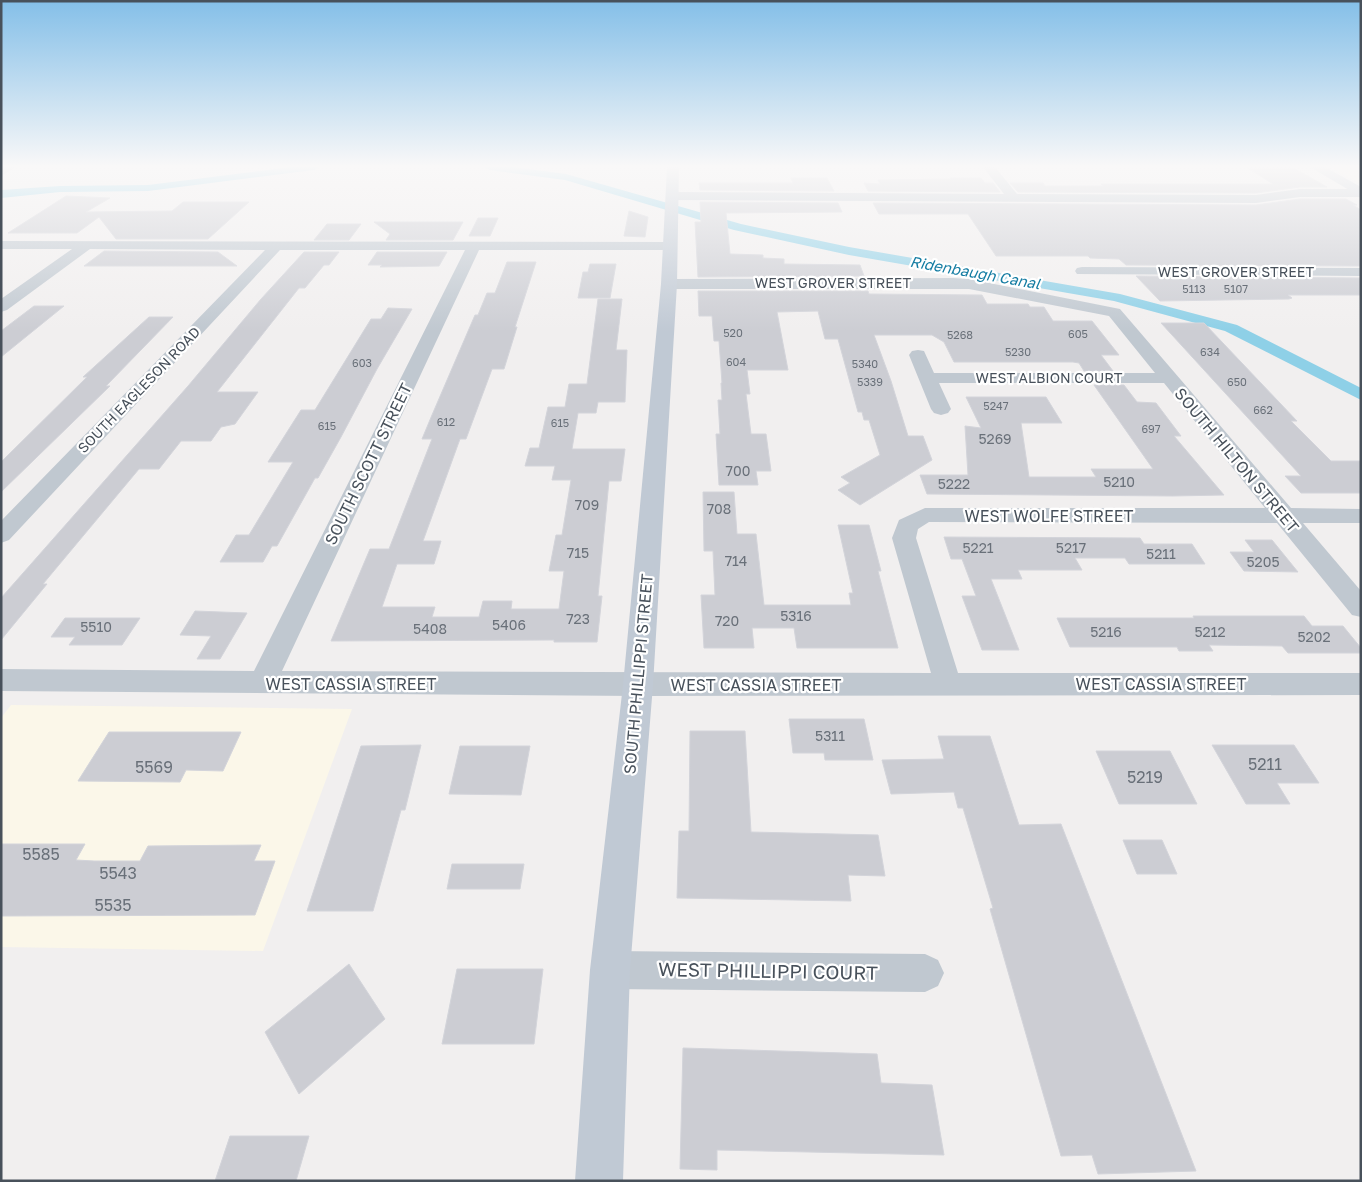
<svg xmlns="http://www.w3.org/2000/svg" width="1362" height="1182" font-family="'Golos Text',sans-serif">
<rect width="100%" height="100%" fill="#f1efef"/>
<g fill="#fbf7e9">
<polygon points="1330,167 1361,167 1361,184"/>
<polygon points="11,705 352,709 263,951 1,947 1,718"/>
</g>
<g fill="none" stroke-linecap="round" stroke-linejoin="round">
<g fill="#8ed0e7" fill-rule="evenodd">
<polygon points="291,167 319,167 314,170 148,191 60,192 1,198 1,190 60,186 148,185"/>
<polygon points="485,167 513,167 566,174 741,224 849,247 1120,294 1237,325 1361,388 1361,400 1225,331 1114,301 849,255 734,230 565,180 490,170"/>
</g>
</g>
<g fill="#cccdd3" stroke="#d3d4da">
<polygon points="1246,167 1292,167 1327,187 1300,187 1256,193 1018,192 1010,183 1043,183 1045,186 1103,186 1101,184 1273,184"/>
<polygon points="791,178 827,178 834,191 700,190 699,183 793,183"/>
<polygon points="950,178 981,178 985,183 993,183 1000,192 868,191 864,183 880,184 878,180 951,179"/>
<polygon points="66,196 110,198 86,212 172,211 183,202 249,202 208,239 116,239 99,217 77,233 8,233"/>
<polygon points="1300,199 1346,199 1357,205 1353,205 1361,210 1361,266 1126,265 1119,259 1090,258 1088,256 996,256 968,214 879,214 873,203 1256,205"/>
<polygon points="700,202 838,203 842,212 726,213 730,254 763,255 763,258 784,259 784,264 860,265 864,276 698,277 695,222 701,222"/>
<polygon points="629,211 648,217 645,237 624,236"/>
<polygon points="478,218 498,218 490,236 469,236"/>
<polygon points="374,222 463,222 453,240 386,240 390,234"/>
<polygon points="327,224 361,224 349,240 314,240"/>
<polygon points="104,251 218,252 237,266 84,266"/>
<polygon points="304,252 339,252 329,265 324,265 305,288 299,288 217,392 258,392 235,424 221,427 211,441 181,441 159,469 139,469 43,584 47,584 1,640 1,598 188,386 261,299"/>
<polygon points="377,252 447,252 439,266 380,267 382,265 368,265"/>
<polygon points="507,262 536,262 515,327 517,327 504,369 492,369 466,439 460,439 423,541 441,541 434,564 397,564 382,607 435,607 432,617 479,617 483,601 512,601 511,609 559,609 564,571 549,571 556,535 562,535 571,480 552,480 555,466 525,466 530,448 539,448 548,407 565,407 569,384 587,384 598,299 622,299 616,350 627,350 625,402 598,402 596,413 578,413 572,449 625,449 621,481 609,481 598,596 602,596 597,642 554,642 554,640 331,641 370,549 389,549 432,439 422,439 432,415 475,315 478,315 487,293 495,293"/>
<polygon points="590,264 616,264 610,298 578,298 583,272 588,272"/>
<polygon points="1136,276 1361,278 1361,295 1288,295 1292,298 1289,299 1160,301"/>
<polygon points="698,291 868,291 869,294 982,295 987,304 1028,304 1030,307 1044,307 1053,321 1092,321 1119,355 1101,355 1113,371 1084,371 1079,363 1073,362 954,362 944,342 932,335 874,335 891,381 908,436 923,436 932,460 860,505 838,490 850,483 841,477 880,455 869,420 864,420 862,412 858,412 838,339 825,339 818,311 777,312 788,370 747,370 750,394 746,394 751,434 766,434 771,471 756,471 758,485 719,485 716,434 720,434 718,400 722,400 721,383 722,383 719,341 714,341 712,316 699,316"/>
<polygon points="34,306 64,306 1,357 1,331"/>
<polygon points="388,308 412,309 377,369 341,437 318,478 315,478 277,546 272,546 263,562 220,562 236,535 249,535 293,462 268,462 301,410 315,410 371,319 381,319"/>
<polygon points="149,317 173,317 106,386 110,386 1,492 1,462 87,377 83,377"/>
<polygon points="1161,323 1204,323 1297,421 1291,421 1331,461 1361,461 1361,493 1301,493 1285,476 1301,476"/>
<polygon points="1094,385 1124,385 1137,402 1156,403 1181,436 1174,436 1224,495 1172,496 927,494 920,475 968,475 965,426 981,428 966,397 1046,397 1062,423 1021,423 1029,477 1096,477 1091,469 1153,469"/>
<polygon points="703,492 734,492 737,534 756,534 764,605 851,605 849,593 853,593 838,525 869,525 881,571 878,571 898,648 797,648 794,628 752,628 754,648 704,648 701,595 715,595 713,551 704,551"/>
<polygon points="944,537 1140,538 1144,544 1192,544 1205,564 1129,564 1125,558 1075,558 1082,570 1018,570 1022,579 991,579 1019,650 982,650 962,596 976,596 962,559 951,559"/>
<polygon points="1245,540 1272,540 1298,572 1244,571 1230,552 1254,552"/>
<polygon points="195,611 247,613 220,659 197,659 211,636 180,635"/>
<polygon points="1193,616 1304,616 1312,626 1343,626 1361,648 1361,653 1288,653 1282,646 1209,645 1213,651 1179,651 1177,647 1070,647 1057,618 1194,618"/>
<polygon points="65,618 140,618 122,645 69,645 75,637 51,637"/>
<polygon points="789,719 864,719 873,760 825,760 824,753 793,753"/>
<polygon points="690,731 745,731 751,832 878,835 885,876 848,875 851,901 677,898 679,831 689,831"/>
<polygon points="109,732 241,732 223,771 186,770 180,782 78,781"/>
<polygon points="938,736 990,736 1019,825 1061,824 1196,1171 1098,1174 1092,1155 1061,1156 990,909 993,908 963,808 958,808 954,792 891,794 882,760 944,759"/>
<polygon points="421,745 405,810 401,810 373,911 307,911 361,746"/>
<polygon points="1212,745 1294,745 1319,783 1277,783 1290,804 1246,804"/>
<polygon points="460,746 530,746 521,795 449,794"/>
<polygon points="1096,751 1170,751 1197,804 1119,804"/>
<polygon points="1123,840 1162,840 1177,874 1137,874"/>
<polygon points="1,844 85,844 76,860 94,861 140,861 148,846 261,845 254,861 275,861 255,915 1,916"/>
<polygon points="452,864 524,864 520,889 447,889"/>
<polygon points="349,964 385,1019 299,1094 265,1032"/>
<polygon points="457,969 543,969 534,1044 442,1044"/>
<polygon points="683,1048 877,1054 881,1083 932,1085 944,1155 717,1150 717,1170 680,1169"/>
<polygon points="230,1136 309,1136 296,1181 215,1181"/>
</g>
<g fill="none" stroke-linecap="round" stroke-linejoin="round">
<g fill="#c0c8d0" fill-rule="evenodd">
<polygon points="983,167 995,167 1017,194 1256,195 1300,189 1361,189 1361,197 1300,197 1256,203 673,200 667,196 673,192 1004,194"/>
<polygon points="1,241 670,242 677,246 670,250 479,250 282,671 931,673 892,538 899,520 925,508 1265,508 1164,383 939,383 951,409 948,413 941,415 934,413 931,409 909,355 912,351 918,350 924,351 934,373 1155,373 1109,316 969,289 669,289 664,287 661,284 664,281 669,279 953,278 969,279 1120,309 1291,508 1361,509 1361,523 1303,523 1361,591 1361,617 1352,615 1277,523 929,522 918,529 916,538 958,673 1361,673 1361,695 638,696 1,691 1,669 254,671 465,250 280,250 9,540 1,543 1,521 265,250 90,249 7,310 1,312 1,299 72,249 1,249"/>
<polygon points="1082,267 1361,268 1361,276 1077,274 1075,271 1077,268"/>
<polygon points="610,951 925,954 938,960 944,973 938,986 925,992 610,989 597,983 591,970 597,957"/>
</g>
<g fill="#c0c9d4" fill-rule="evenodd">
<polygon points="1,167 16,167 1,176"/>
<polygon points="667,167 679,167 677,284 653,685 630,970 623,1181 575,1181 590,970 623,685 661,284"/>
<polygon points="1310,167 1325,167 1361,187 1361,197"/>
</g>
</g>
<linearGradient id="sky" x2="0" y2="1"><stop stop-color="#84bfe8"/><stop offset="0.5" stop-color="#f9f8f8"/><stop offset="1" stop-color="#f9f8f8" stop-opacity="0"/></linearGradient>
<rect width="1362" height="332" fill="url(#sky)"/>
<g text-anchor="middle" stroke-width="4.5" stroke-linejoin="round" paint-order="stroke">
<g font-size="11" fill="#697079">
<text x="1194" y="293">5113</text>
<text x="1236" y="293">5107</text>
<text x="733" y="337">520</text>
<text x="1078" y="338">605</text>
<text x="960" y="339">5268</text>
<text x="1018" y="356">5230</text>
<text x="1210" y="356">634</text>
<text x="736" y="366">604</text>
<text x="362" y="367">603</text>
<text x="865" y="368">5340</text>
<text x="870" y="386">5339</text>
<text x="1237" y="386">650</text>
<text x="996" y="410">5247</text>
<text x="1263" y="414">662</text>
<text x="446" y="426">612</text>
<text x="560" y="427">615</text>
<text x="327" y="430">615</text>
<text x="1151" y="433">697</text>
</g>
<g font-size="14" fill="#48515b" stroke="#fff">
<text x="1236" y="277">WEST GROVER STREET</text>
<text x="833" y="288">WEST GROVER STREET</text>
<text x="1049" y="383">WEST ALBION COURT</text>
<text transform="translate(139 390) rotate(-46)" y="5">SOUTH EAGLESON ROAD</text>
</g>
<g font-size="14" fill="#697079">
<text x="995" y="444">5269</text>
<text x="738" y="476">700</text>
<text x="1119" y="487">5210</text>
<text x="954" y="489">5222</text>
<text x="587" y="510">709</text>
<text x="719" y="514">708</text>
<text x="978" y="553">5221</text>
<text x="1071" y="553">5217</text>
<text x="578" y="558">715</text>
<text x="1161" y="559">5211</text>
<text x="736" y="566">714</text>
<text x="1263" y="567">5205</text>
<text x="796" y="621">5316</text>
<text x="578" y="624">723</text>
<text x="727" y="626">720</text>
<text x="509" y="630">5406</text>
<text x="96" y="632">5510</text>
<text x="430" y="634">5408</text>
<text x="1106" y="637">5216</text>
<text x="1210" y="637">5212</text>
<text x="1314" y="642">5202</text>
<text x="830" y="741">5311</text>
</g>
<g font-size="15" font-style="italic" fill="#147ca2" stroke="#fff">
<text transform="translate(975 273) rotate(10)" y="5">Ridenbaugh Canal</text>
</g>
<g font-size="16" fill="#48515b" stroke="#fff">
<text transform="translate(1237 460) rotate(50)" y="6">SOUTH HILTON STREET</text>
<text transform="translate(368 464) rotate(-64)" y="6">SOUTH SCOTT STREET</text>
<text x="1049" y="522">WEST WOLFE STREET</text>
<text transform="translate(638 674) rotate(-85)" y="6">SOUTH PHILLIPPI STREET</text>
<text x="351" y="690">WEST CASSIA STREET</text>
<text x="1161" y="690">WEST CASSIA STREET</text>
<text x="756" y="691">WEST CASSIA STREET</text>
</g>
<g font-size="16" fill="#697079">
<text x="1265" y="770">5211</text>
<text x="154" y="773">5569</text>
<text x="1145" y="783">5219</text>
<text x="41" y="860">5585</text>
<text x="118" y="879">5543</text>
<text x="113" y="911">5535</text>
</g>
<g font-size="19" fill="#48515b" stroke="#fff">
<text transform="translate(768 971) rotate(1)" y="7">WEST PHILLIPPI COURT</text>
</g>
</g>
<rect width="1362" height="1182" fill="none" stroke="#48515b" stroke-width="5"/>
</svg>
